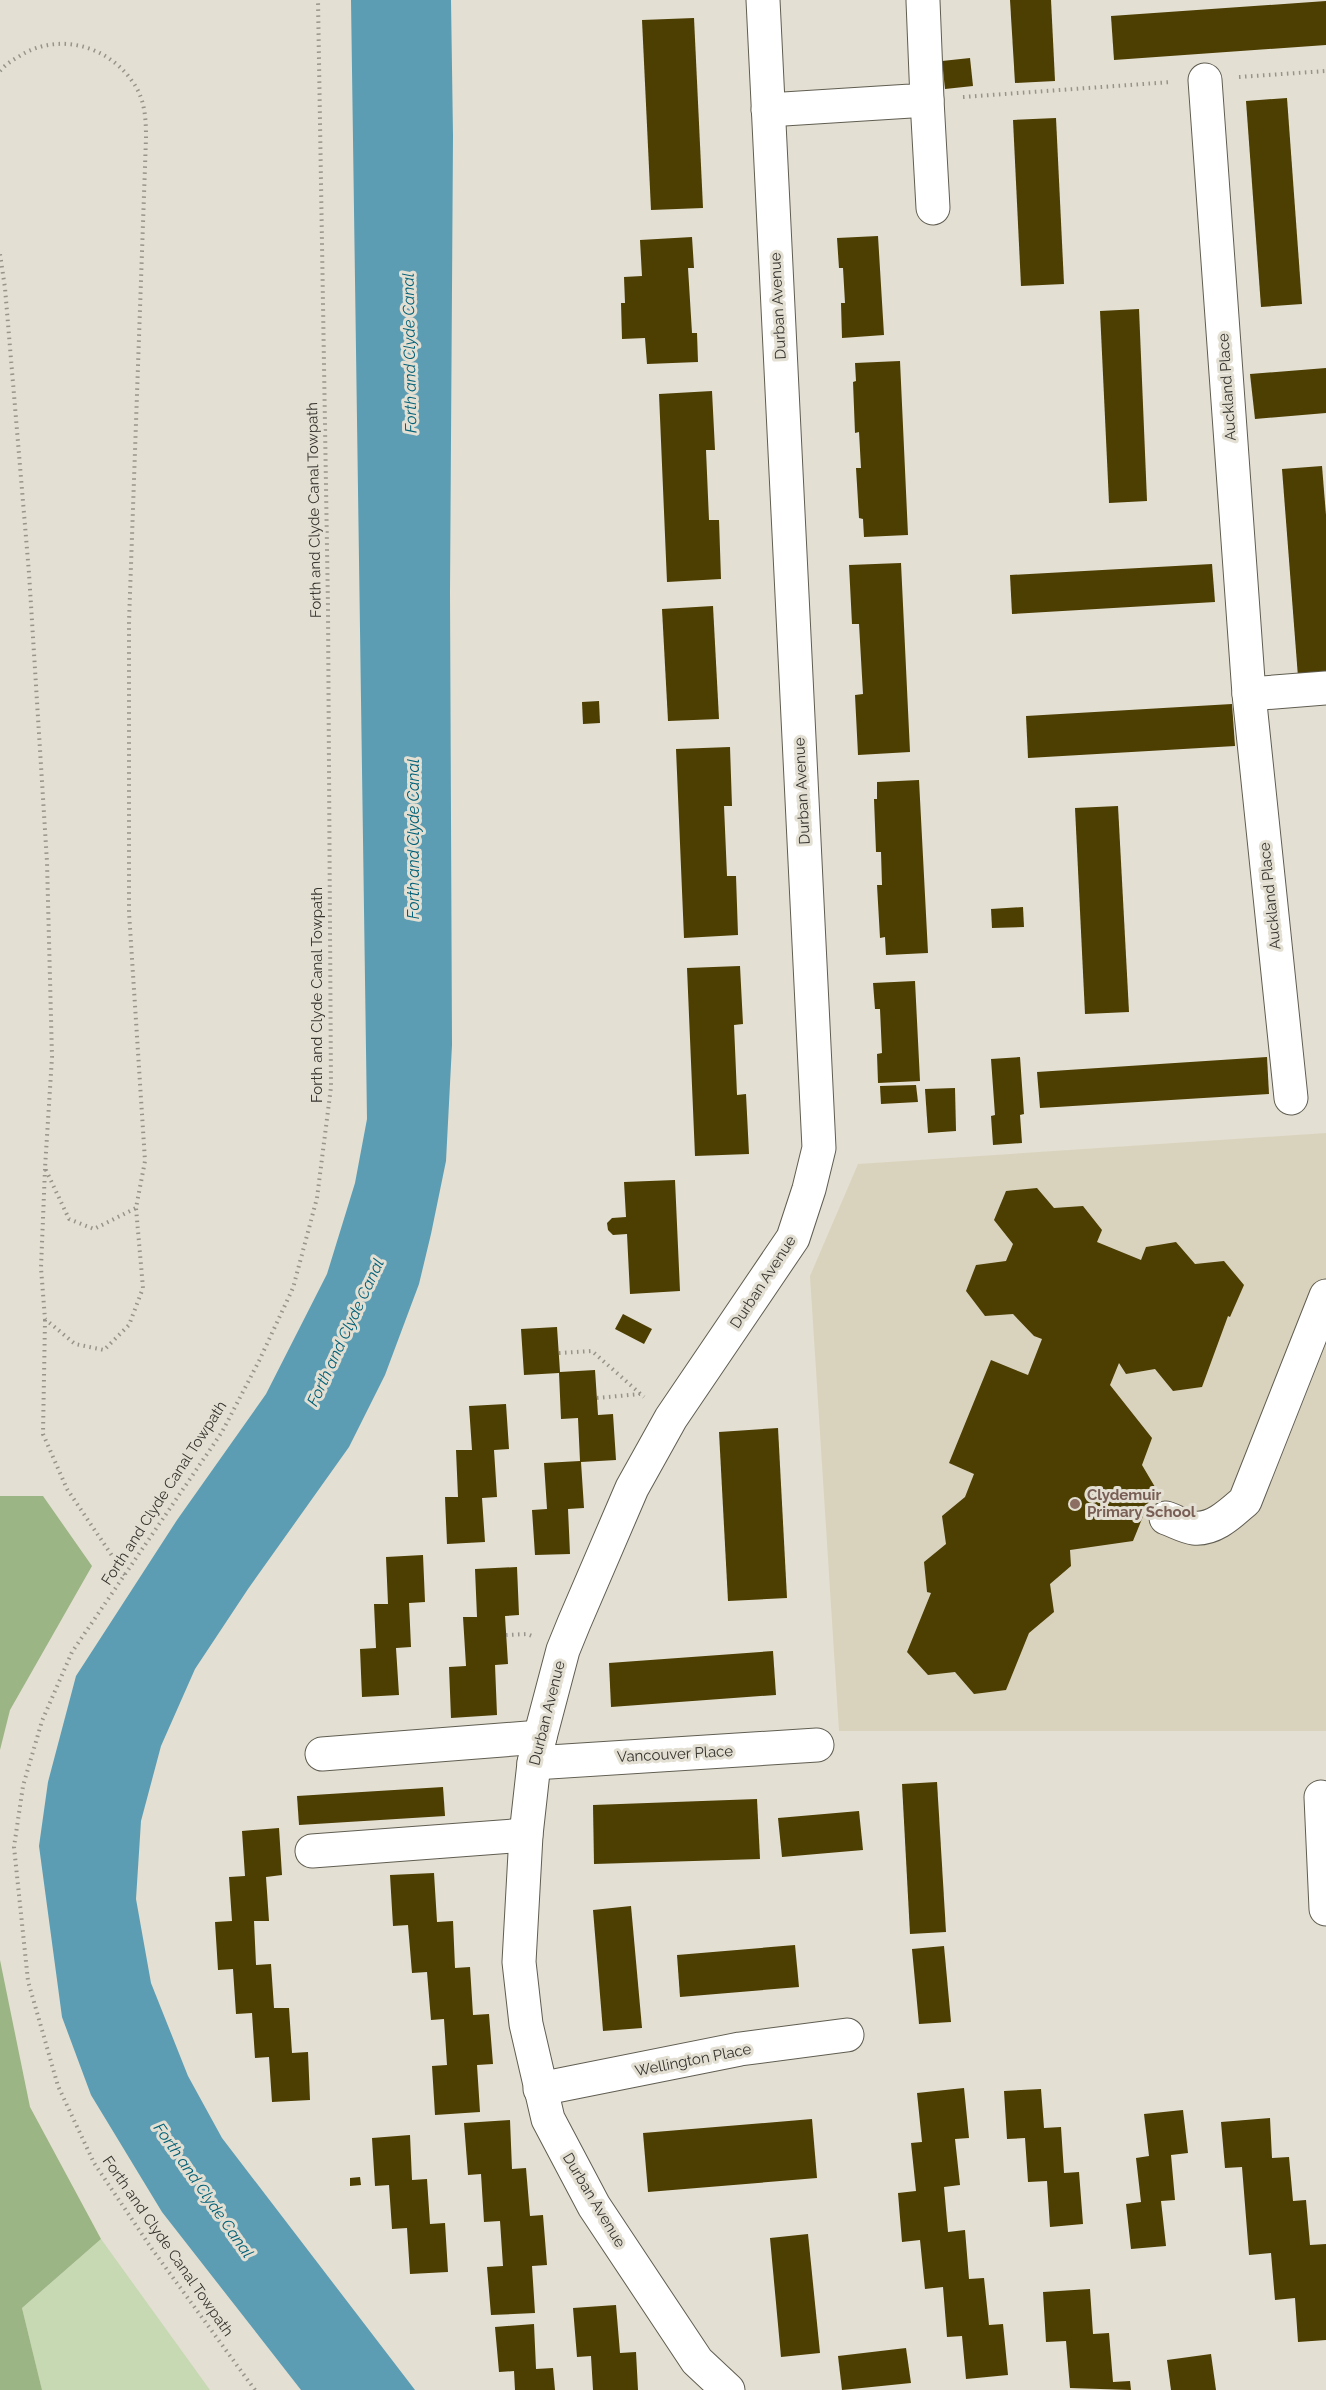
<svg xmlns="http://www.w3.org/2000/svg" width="1326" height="2390" font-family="Raleway,sans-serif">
<rect width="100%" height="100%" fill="#e3dfd2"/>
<polygon fill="#d9d3be" points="1326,1133 1326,1731 839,1731 810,1276 858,1164"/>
<polygon fill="#c6d9b3" points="101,2239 210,2390 42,2390 22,2308"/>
<g fill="#9cb584">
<polygon points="0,1496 43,1496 92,1566 10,1710 0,1750"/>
<polygon points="0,1960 30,2107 101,2239 22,2308 42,2390 0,2390"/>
</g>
<polygon fill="#5c9db3" points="351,0 451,0 453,136 450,593 452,1045 446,1161 431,1234 419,1284 385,1375 349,1447 248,1589 195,1669 161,1746 141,1821 136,1899 151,1983 188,2076 222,2138 415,2390 301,2390 162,2212 91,2095 62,2017 39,1846 48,1782 76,1676 177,1520 266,1394 327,1274 355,1183 367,1119"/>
<g fill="#4d3e02">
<polygon points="1010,0 1051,0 1055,81 1015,83"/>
<polygon points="1326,1 1326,45 1114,60 1111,16"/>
<polygon points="694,18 703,208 651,210 642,20"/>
<polygon points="970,58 973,86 945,89 942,61"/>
<polygon points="1287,98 1302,304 1261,307 1246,101"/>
<polygon points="1056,118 1064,284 1021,286 1013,120"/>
<polygon points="878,236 884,335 842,338 841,303 845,303 843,268 839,268 837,238"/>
<polygon points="692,237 694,268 688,268 692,333 697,333 698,362 647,364 645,338 622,339 621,303 625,303 624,277 642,276 640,240"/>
<polygon points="1139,309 1147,501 1109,503 1100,311"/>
<polygon points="900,361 908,535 864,537 863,519 859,518 856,468 861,468 859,432 855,433 853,382 856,381 855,363"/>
<polygon points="1326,368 1326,413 1255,419 1250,374"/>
<polygon points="712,391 715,450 706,450 709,520 719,520 721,579 667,582 659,394"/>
<polygon points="1322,466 1326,515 1326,674 1298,677 1282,469"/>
<polygon points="901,563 910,752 858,755 855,695 863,694 859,624 852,624 849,565"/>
<polygon points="1212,564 1215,602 1012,614 1010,575"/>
<polygon points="713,606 719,719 668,721 662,609"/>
<polygon points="599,701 600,723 583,724 582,702"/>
<polygon points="1232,704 1235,746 1028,758 1026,716"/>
<polygon points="730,747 732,806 724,806 727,876 736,876 738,935 684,938 676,749"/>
<polygon points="919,780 928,953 886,955 885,937 880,938 877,885 882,885 881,852 876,852 874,799 877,799 877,782"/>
<polygon points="1118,806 1129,1012 1085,1014 1075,808"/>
<polygon points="1023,907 1024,927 992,928 991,909"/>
<polygon points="740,966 743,1024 734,1025 737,1095 746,1094 749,1154 695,1156 687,968"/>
<polygon points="915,981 920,1081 878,1083 877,1054 882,1053 880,1009 875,1009 873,983"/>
<polygon points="1020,1057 1024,1114 1020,1115 1022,1143 993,1145 991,1116 995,1115 991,1059"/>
<polygon points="1267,1057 1269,1094 1040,1108 1037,1072"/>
<polygon points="916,1085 918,1102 881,1104 880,1086"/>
<polygon points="955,1088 956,1131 928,1133 925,1089"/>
<polygon points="675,1180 680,1291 630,1294 627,1234 613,1235 608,1230 607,1223 612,1218 626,1217 624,1182"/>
<polygon points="1037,1188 1054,1208 1083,1206 1102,1230 1097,1242 1141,1260 1146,1247 1176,1242 1195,1264 1224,1261 1244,1285 1230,1317 1228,1316 1202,1387 1173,1391 1155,1369 1126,1374 1119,1363 1110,1385 1152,1438 1142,1465 1155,1487 1133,1541 1070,1550 1071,1566 1050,1584 1054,1612 1029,1633 1006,1690 974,1694 955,1672 928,1675 907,1652 931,1593 927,1592 924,1562 946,1544 942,1516 965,1497 974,1474 949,1463 991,1360 1028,1375 1042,1339 1034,1336 1013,1314 985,1316 966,1291 976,1265 1006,1261 1013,1244 994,1220 1006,1191"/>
<polygon points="623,1314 652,1329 644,1344 615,1329"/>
<polygon points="557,1327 560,1372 595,1370 598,1415 613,1414 616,1460 581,1462 584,1508 568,1509 570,1554 535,1555 532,1510 547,1509 544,1463 580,1461 578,1418 561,1419 559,1373 524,1375 521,1329"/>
<polygon points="506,1404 509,1449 494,1450 497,1497 482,1498 485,1542 447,1544 445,1497 458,1497 456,1450 472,1450 469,1406"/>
<polygon points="778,1428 787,1598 728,1601 719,1432"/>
<polygon points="423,1555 425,1602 409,1603 411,1647 396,1648 399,1695 362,1697 360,1649 376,1648 374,1604 388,1604 386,1557"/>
<polygon points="517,1567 519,1615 505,1616 508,1664 495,1665 497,1715 451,1718 449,1667 466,1666 463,1617 477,1617 475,1569"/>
<polygon points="773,1651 776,1695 611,1707 609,1663"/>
<polygon points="937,1782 946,1932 910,1934 902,1784"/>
<polygon points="443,1787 445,1816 299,1825 297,1796"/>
<polygon points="757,1799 760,1859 594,1864 593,1805"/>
<polygon points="859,1811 863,1850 782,1857 778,1818"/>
<polygon points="279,1828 282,1875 266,1877 269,1921 254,1921 256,1965 271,1964 274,2008 289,2008 292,2053 308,2052 310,2100 272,2102 269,2057 255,2058 252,2013 236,2014 233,1969 218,1970 215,1922 232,1921 229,1877 245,1876 242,1831"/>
<polygon points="434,1873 437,1922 453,1921 455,1968 470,1967 473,2015 489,2014 493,2064 477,2065 480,2112 435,2115 432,2066 447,2065 444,2019 431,2020 427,1972 412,1973 408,1925 393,1926 390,1875"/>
<polygon points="631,1906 642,2028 603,2031 593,1910"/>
<polygon points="795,1945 799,1987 680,1997 677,1955"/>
<polygon points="944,1946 951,2022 919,2024 912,1949"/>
<polygon points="964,2088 969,2138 955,2139 960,2185 944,2187 948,2232 965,2230 969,2279 984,2278 989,2325 1003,2324 1008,2375 966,2379 962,2336 947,2337 943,2287 925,2289 920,2240 902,2242 898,2193 916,2191 911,2143 922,2142 917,2093"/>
<polygon points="1041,2089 1044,2128 1061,2127 1064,2173 1079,2172 1083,2224 1050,2227 1047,2181 1028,2182 1025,2138 1007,2139 1004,2091"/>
<polygon points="1183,2110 1188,2153 1171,2155 1175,2200 1161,2201 1166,2246 1131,2249 1126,2204 1141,2202 1136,2158 1149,2156 1144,2114"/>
<polygon points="1270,2118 1272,2158 1289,2157 1293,2201 1306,2200 1310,2245 1326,2244 1326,2340 1298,2342 1295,2298 1275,2300 1271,2253 1249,2255 1242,2167 1225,2168 1221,2122"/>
<polygon points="812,2119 817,2178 648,2192 643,2133"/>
<polygon points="510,2120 512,2169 526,2168 530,2216 543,2215 547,2265 532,2266 535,2313 491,2315 487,2267 503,2266 500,2221 484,2222 481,2174 468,2175 464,2123"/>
<polygon points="410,2135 412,2180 427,2179 430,2224 445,2223 448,2272 410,2274 407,2228 392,2229 389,2185 375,2186 372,2138"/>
<polygon points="360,2177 361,2185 350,2186 350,2178"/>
<polygon points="808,2234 820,2353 781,2357 770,2238"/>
<polygon points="1090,2289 1093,2334 1109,2333 1113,2382 1130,2381 1131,2390 1070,2388 1066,2341 1046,2342 1043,2292"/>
<polygon points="616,2305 620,2353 636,2352 638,2390 593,2390 591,2356 577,2357 573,2308"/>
<polygon points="534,2324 536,2369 553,2368 555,2390 515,2390 514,2371 499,2372 495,2327"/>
<polygon points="906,2348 911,2383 842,2390 838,2356"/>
<polygon points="1211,2354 1216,2390 1171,2390 1167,2360"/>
</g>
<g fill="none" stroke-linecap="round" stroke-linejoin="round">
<defs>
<g id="minor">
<polyline points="1205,80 1249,694 1291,1098"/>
<polyline points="927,100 933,208"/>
<polyline points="768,110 927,100 923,1"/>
<polyline points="1249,694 1326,688"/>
<path d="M1166,1518C1175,1521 1185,1527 1194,1528C1214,1530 1231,1513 1245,1501L1326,1296"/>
<polyline points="322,1754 540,1737"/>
<polyline points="534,1763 817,1745"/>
<polyline points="1321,1797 1326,1909"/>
<polyline points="312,1851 526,1835"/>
<polyline points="540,2089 740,2049 847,2035"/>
<polyline points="728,2390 697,2361 594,2206 548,2119 526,2024 519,1962 526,1835 534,1763 540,1737 563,1650 574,1623 632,1488 671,1418 793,1238 809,1189 819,1148 763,0"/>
</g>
</defs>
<use href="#minor" stroke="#605d51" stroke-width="35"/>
<g stroke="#98948b" stroke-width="4" stroke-dasharray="1.5 4.5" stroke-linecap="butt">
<path d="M0,71C5,65 11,61 18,57C56,32 106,44 132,81C145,98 146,118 146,138L129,622V912L145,1161L136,1208L94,1229L69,1219L45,1168L52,1057L47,862L29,573L5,288L0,254"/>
<polyline points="1239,77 1326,71"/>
<polyline points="963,97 1171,82"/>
<polyline points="45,1169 41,1268 45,1319 75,1344 104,1350 129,1325 143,1288 136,1208"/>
<polyline points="45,1320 43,1434 67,1489 125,1575"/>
<polyline points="559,1353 592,1351 644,1397"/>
<polyline points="597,1398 640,1394"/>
<polyline points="506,1635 527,1634 532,1636"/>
<polyline points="255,2390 152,2249 94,2163 58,2086 28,1981 14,1847 23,1786 42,1721 72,1652 222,1432 259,1361 293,1288 317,1198 331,1087 328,608 318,0"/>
</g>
<use href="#minor" stroke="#fff" stroke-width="33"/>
</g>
<circle fill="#8d6e63" stroke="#e3dfd2" stroke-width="2" cx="1075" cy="1504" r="6"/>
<g text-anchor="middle" stroke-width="6" stroke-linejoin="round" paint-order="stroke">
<g font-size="15" fill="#36342f" stroke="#e3dfd2">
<text transform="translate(778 306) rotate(-93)" y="5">Durban Avenue</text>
<text transform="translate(1227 387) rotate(-94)" y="5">Auckland Place</text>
<text transform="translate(314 510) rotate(-91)" y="5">Forth and Clyde Canal Towpath</text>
<text transform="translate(802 791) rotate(-93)" y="5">Durban Avenue</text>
<text transform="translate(1270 896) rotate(-96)" y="5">Auckland Place</text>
<text transform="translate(317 995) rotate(-90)" y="5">Forth and Clyde Canal Towpath</text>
<text transform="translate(763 1282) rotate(-57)" y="5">Durban Avenue</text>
<text transform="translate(164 1493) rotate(-57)" y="5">Forth and Clyde Canal Towpath</text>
<text transform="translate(547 1713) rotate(-76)" y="5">Durban Avenue</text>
<text transform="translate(675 1754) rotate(-3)" y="5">Vancouver Place</text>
<text transform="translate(693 2060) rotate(-11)" y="5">Wellington Place</text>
<text transform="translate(594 2200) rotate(59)" y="5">Durban Avenue</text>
<text transform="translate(168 2246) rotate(55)" y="5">Forth and Clyde Canal Towpath</text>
</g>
<g font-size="15" font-weight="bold" fill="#785e54" stroke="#e3dfd2" text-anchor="start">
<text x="1087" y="1500">Clydemuir<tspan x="1087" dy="17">Primary School</tspan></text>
</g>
<g font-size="16" font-style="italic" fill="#016077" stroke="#e3dfd2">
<text transform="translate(409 353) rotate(-91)" y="6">Forth and Clyde Canal</text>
<text transform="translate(413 839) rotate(-90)" y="6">Forth and Clyde Canal</text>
<text transform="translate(345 1332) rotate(-65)" y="6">Forth and Clyde Canal</text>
<text transform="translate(204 2190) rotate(55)" y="6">Forth and Clyde Canal</text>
</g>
</g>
</svg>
